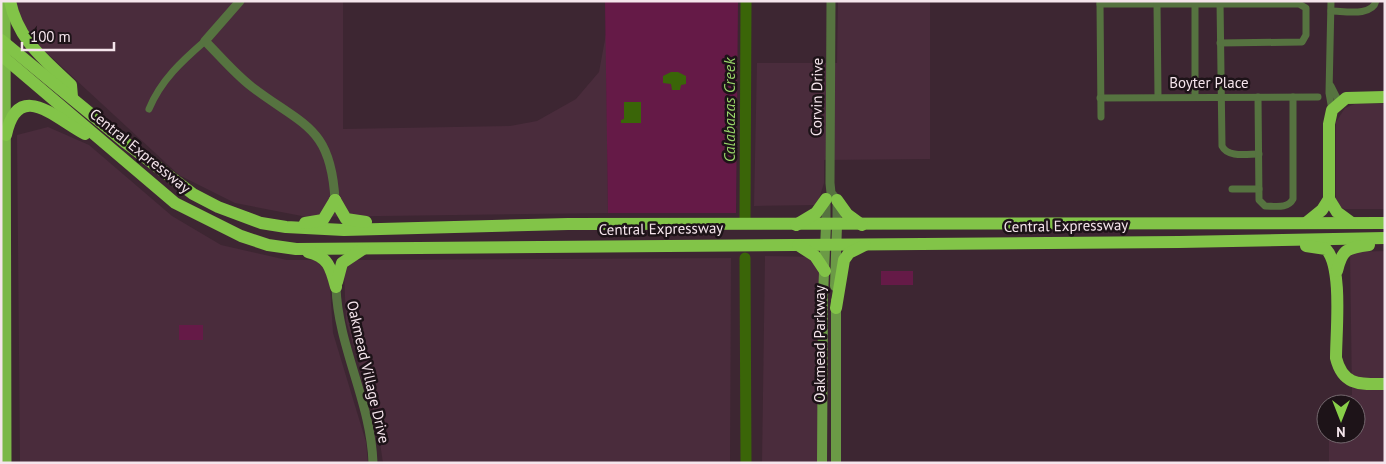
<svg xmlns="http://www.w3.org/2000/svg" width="1386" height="464" font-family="'PT Sans',sans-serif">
<rect width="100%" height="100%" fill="#3d2632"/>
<g fill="#4a2c3c">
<polygon points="15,1 343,1 343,129 510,126 537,121 576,99 599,72 606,34 608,213 307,217 235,203 179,175 36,43 16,13"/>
<polygon points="838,1 930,1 930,159 824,160 824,183 817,205 754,206 757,63 837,63"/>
<polygon points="1355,104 1385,104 1385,209 1345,209 1340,207 1336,199 1336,122 1345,108"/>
<polygon points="48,127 89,145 172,216 221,245 287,260 319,260 329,272 333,333 366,442 368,463 20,463 17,135"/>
<polygon points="1385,251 1385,463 1329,463 1329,434 1356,434 1356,404 1329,404 1329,397 1352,395 1350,252"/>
<polygon points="765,256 820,257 819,463 762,463"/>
<polygon points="731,258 730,463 383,463 377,423 346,321 344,272 348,263 353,260"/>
</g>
<g fill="#651a47">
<polygon points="605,1 738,1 736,213 608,213"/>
<rect x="881" y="271" width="32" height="14"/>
<rect x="179" y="325" width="24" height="15"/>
</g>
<g fill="#3a6508">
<polygon points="671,72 678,72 686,76 686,84 681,85 680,90 672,90 671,84 663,83 663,76"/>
<polygon points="624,102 641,102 641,123 621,123 621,120 624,119"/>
</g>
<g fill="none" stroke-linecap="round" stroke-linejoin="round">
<g stroke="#3a6508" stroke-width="11">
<polyline points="745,218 746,1"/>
<polyline points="745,258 746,463"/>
</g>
<g stroke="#567340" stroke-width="7">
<path d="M1220,1L1222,146C1228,158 1247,154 1259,154"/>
<polyline points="1331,1 1329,93 1332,110"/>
<polyline points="1100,2 1101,117"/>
<polyline points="1100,4 1299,4 1306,8 1306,35 1302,42 1220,43"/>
<polyline points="1157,4 1158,97"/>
<path d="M1331,11C1344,11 1372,17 1376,1"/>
<polyline points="1331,86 1339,102"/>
<polyline points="1195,97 1195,4"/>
<path d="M1258,97L1259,200L1265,206C1275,206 1288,209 1293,199V97"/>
<polyline points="1100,98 1318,97"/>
<path d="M149,109C161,80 182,61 205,41"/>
<polyline points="1232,189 1259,189"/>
</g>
<g stroke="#567340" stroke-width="9">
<path d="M240,1L205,41C220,56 235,74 252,87C303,126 331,126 335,200"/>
<polyline points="831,1 830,183 831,193 837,200 837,225"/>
<polyline points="826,225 826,199"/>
<path d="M336,287C338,347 371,402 373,463"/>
</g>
<g stroke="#6b9a46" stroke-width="10">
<polyline points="835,286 837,225"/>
<polyline points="822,463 823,296 826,225"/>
<polyline points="836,463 836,301"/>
</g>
<polyline stroke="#7bb748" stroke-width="11" points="5,1 6,463"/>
<g stroke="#82c448" stroke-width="12">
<path d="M10,1C18,40 44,59 71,85L72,97"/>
<polyline points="1,40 126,143 193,194 218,207 261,223 286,227 344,230 568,224 1385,223"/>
<polyline points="1,55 175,203 241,236 268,245 296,249 1179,242 1385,238"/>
<path d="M6,135C18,79 55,118 85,134"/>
<polyline points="1329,199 1329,124 1332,110 1346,98 1385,97"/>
<polyline points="1329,199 1337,212 1352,223"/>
<polyline points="335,200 346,219 366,222"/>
<polyline points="837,200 847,214 862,225"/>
<polyline points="305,223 323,220 335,200"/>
<polyline points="1306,223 1322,210 1329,199"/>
<polyline points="796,225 816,213 826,199"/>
<polyline points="798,245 815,256 825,271"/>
<path d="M1306,246L1326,249C1343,267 1336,332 1336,358C1343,386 1360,384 1385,384"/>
<path d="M308,252C328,256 331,268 336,287"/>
<path d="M1337,271C1342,249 1347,248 1369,245"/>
<polyline points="337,282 342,263 363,249"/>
<polyline points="836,308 844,260 849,253 865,245"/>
</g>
</g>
<g text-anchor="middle" stroke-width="5" stroke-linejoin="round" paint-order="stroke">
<g font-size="15" fill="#f5e5ec" stroke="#1d1318">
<text x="1209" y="88">Boyter Place</text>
<text transform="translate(817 97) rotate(-89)" y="5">Corvin Drive</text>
<text transform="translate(140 151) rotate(39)" y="5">Central Expressway</text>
<text transform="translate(1066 226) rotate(-1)" y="5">Central Expressway</text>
<text transform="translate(661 229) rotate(-1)" y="5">Central Expressway</text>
<text transform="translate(820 344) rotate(-90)" y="5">Oakmead Parkway</text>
<text transform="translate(368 372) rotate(77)" y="5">Oakmead Village Drive</text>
</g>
<g font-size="16" font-style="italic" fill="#98d568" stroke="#1d1318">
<text transform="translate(729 110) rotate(-90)" y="6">Calabazas Creek</text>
</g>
</g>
<rect width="1386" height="464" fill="none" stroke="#f5e5ec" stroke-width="5"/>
<g transform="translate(1341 419) rotate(180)"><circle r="24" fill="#1d1318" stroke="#73676d"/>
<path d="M0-4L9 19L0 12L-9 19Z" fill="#88cf49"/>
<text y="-8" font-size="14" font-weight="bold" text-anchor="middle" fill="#f5e5ec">N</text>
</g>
<path d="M22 42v8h92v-8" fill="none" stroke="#f5e5ec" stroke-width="2.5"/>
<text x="30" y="42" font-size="15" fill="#f5e5ec" stroke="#1d1318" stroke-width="4" paint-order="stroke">100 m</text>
</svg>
